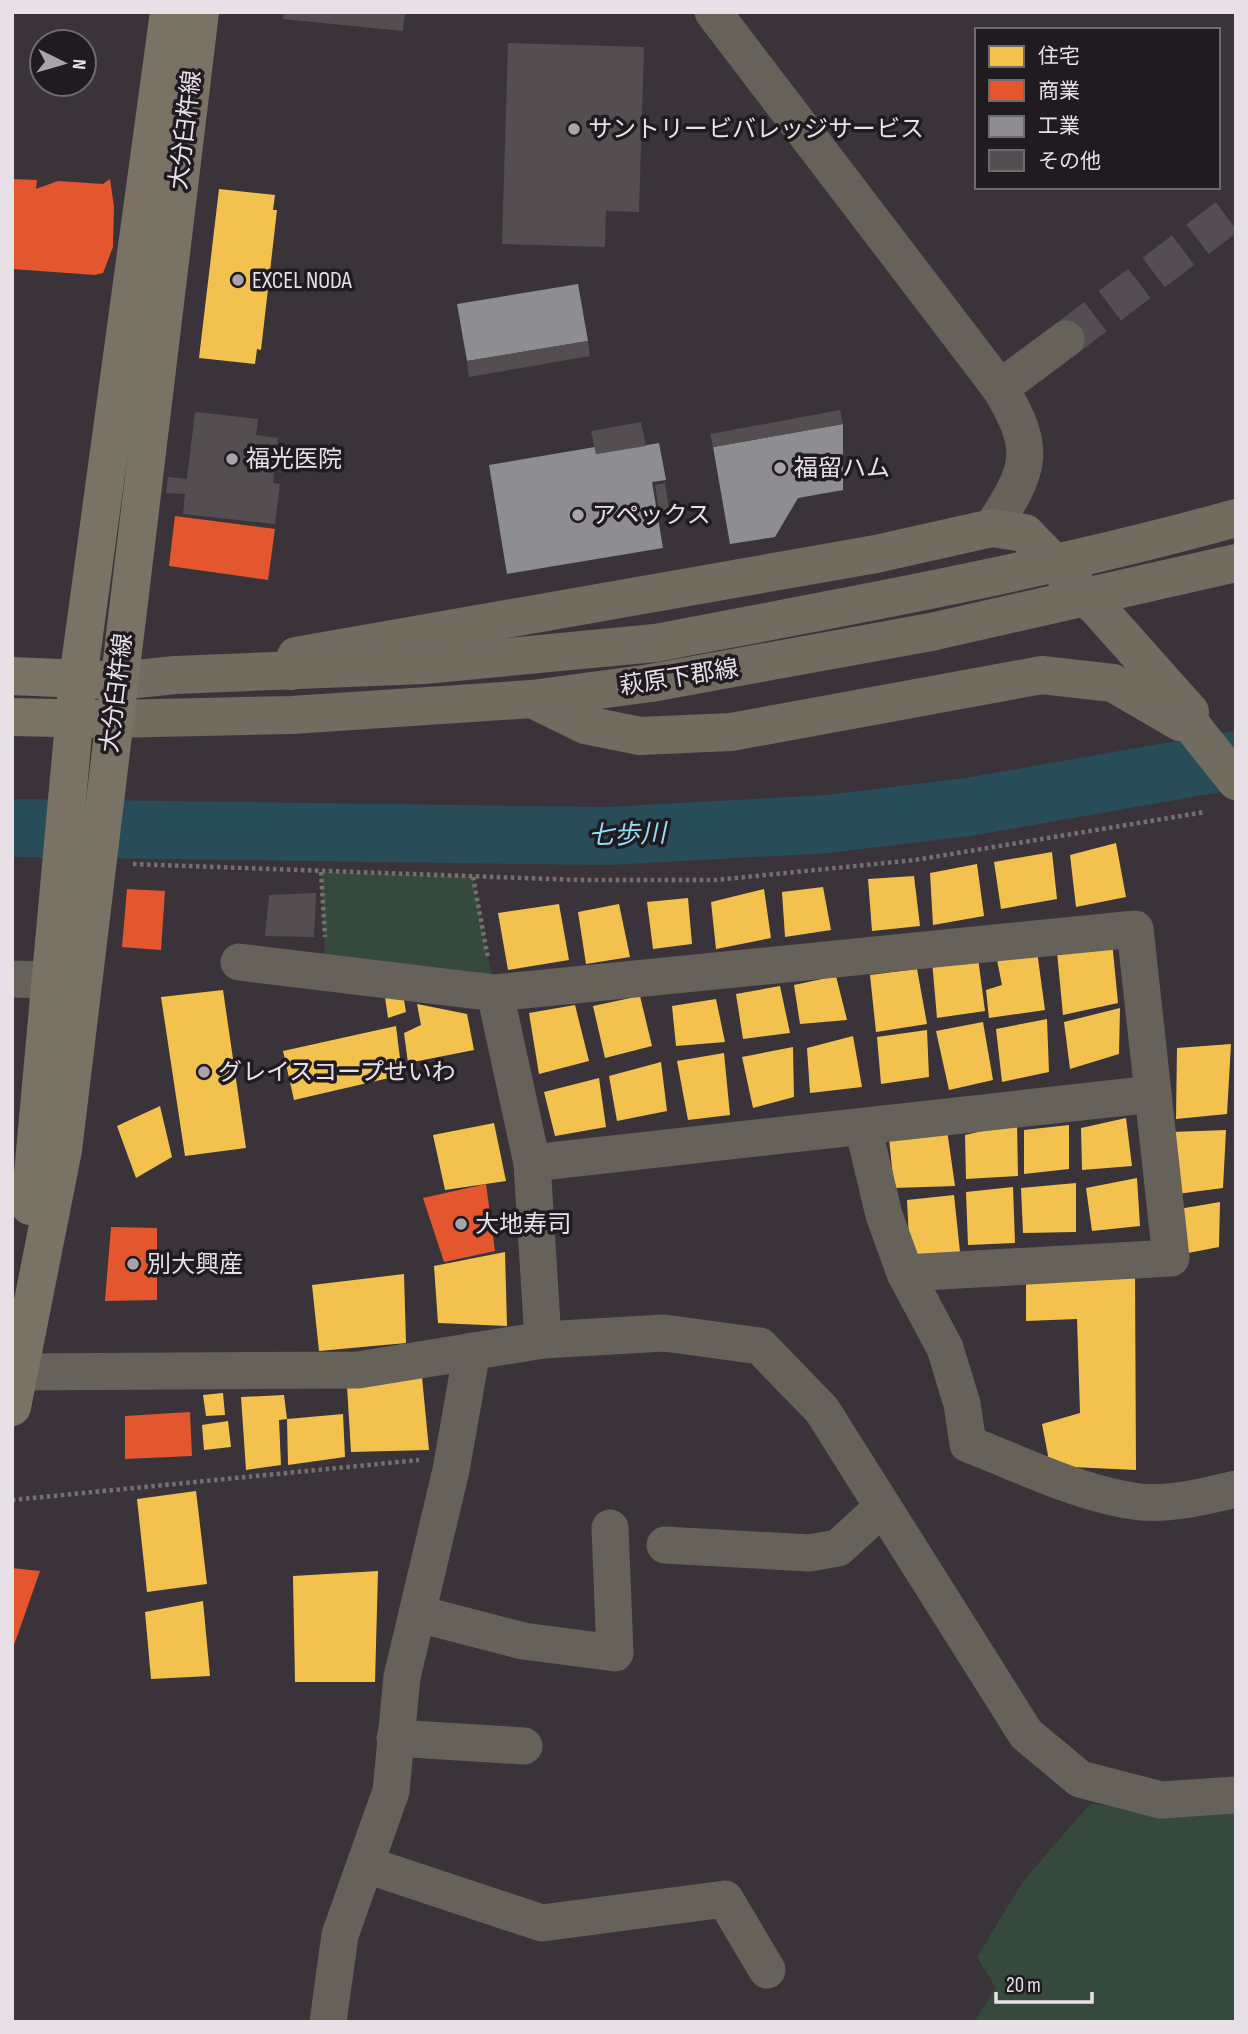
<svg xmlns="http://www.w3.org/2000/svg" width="1248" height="2034" font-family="'Sofia Sans Condensed','Noto Sans JP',sans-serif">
<rect width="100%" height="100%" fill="#3a343a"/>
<g fill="#36493d">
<polygon points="321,872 473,877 495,993 326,973"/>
<polygon points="1090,1804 1208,1815 1236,1811 1236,2022 974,2022 996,1988 977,1957 1024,1880"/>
</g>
<g fill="#f2c14e">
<polygon points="219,189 275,195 273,210 277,210 261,350 257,349 255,364 199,358"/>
<polygon points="1116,843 1126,897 1076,907 1070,855"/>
<polygon points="1052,852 1057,899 1001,909 994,862"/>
<polygon points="977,864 984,916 933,925 930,873"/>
<polygon points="914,876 920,926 872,931 868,879"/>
<polygon points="823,887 831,930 785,937 782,892"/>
<polygon points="764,889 771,938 716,949 711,902"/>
<polygon points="688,898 692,944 653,949 647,902"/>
<polygon points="559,904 569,960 508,970 498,913"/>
<polygon points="619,904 630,957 586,964 578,912"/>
<polygon points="1112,941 1118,1003 1063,1015 1057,952"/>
<polygon points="1037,951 1045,1010 989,1018 986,990 1002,985 997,960"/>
<polygon points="978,958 985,1011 937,1018 932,961"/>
<polygon points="917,969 927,1024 876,1032 870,975"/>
<polygon points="836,976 847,1020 800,1024 794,985"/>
<polygon points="780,986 790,1033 743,1039 736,994"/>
<polygon points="223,990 246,1148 185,1156 161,997"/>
<polygon points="403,994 406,1012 388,1018 385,997"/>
<polygon points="640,996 652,1046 605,1058 593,1006"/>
<polygon points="716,999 725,1042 676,1046 672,1006"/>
<polygon points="417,1004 467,1014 474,1050 408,1063 404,1033 421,1025"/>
<polygon points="575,1005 589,1061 539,1074 529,1013"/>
<polygon points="1120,1008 1119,1054 1070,1069 1064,1022"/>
<polygon points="1047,1019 1049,1072 1002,1082 996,1029"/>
<polygon points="983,1022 993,1080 949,1090 936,1031"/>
<polygon points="396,1026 402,1075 294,1100 283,1051"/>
<polygon points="927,1030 929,1077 881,1084 877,1037"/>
<polygon points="853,1036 862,1087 810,1093 807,1048"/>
<polygon points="1231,1044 1227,1114 1176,1119 1177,1048"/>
<polygon points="793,1047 794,1097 753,1108 742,1057"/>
<polygon points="724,1053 730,1115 688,1120 677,1061"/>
<polygon points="661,1062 667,1111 617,1121 609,1076"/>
<polygon points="599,1078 606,1127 555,1136 544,1092"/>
<polygon points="160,1106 172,1157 136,1178 117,1126"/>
<polygon points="1126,1118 1132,1166 1082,1170 1081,1128"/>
<polygon points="494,1123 506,1181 445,1190 433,1135"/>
<polygon points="1017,1123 1018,1176 966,1179 965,1135"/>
<polygon points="1069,1125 1069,1169 1024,1174 1024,1130"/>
<polygon points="947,1130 955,1186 894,1188 889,1138"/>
<polygon points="1226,1130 1223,1188 1177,1194 1171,1132"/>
<polygon points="1137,1178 1140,1226 1092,1231 1086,1188"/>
<polygon points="1076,1183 1076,1232 1023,1233 1021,1188"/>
<polygon points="1013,1187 1015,1243 968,1245 966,1192"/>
<polygon points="954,1195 960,1252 910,1260 907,1200"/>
<polygon points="1220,1202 1219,1247 1183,1254 1179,1209"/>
<polygon points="505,1252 507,1326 438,1323 434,1266"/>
<polygon points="404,1274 406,1343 319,1351 312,1285"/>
<polygon points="1135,1274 1136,1470 1050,1466 1042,1424 1080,1413 1077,1319 1026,1321 1026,1282"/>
<polygon points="422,1377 429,1450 351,1452 347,1386"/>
<polygon points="223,1393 225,1415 206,1416 203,1395"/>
<polygon points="284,1395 287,1419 279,1420 281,1465 246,1470 241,1397"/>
<polygon points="343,1414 345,1457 288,1465 287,1419"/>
<polygon points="228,1421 231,1447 204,1450 202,1425"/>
<polygon points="196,1491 207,1584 147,1592 137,1499"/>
<polygon points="378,1571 375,1682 295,1682 293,1576"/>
<polygon points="203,1601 210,1676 151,1679 145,1612"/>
</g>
<g fill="#e4572e">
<polygon points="12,179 37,180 36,189 58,181 103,184 110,179 114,207 113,247 103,273 95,275 12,269"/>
<polygon points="175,516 275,529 268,580 169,566"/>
<polygon points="127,889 165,891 161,950 122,947"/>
<polygon points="486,1184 495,1251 444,1262 423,1198"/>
<polygon points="111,1227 157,1228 157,1300 105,1301"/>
<polygon points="190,1412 192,1456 125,1459 125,1416"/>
<polygon points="12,1568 40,1571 13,1648 12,1648"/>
</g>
<g fill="#8d8d92">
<polygon points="578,284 588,341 467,361 457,304"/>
<polygon points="843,424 843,490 798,498 775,537 730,544 713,447"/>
<polygon points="659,443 666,480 652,482 663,548 507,574 489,465 595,447 596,454"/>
</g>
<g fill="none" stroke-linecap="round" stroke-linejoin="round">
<polyline stroke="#284d59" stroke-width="58" points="12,828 607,836 828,824 968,807 1236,760"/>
</g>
<g fill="#544e50">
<polygon points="284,12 405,12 403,31 283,19"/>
<polygon points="508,43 644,47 639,212 606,211 605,247 502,244"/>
<polygon points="588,341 590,356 469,377 467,361"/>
<polygon points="840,410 843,424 713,447 710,434"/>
<polygon points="195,412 258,419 256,435 278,438 273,483 280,484 275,524 183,514 185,494 166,493 168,477 187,479"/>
<polygon points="641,422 646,446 596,454 591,431"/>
<polygon points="665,483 669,509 659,511 655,485"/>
<polygon points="316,893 314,937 265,936 269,895"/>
</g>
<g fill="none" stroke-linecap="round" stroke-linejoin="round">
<polyline stroke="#544e54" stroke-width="37" stroke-dasharray="37 18" stroke-linecap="butt" points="1066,339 1236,210"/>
<g stroke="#75706c" stroke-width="4.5" stroke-dasharray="3.5 3.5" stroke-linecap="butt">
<polyline points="133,864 579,880 716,880 915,860 1205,812"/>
<polyline points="321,872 325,937"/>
<polyline points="473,877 488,958"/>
<polyline points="12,1500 419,1460"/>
</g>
<g stroke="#676259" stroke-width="37">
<polyline points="713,12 1000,388 1066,339"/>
<path d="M992,528C1030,469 1038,451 1000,388"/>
<polyline points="239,962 495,993"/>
<polyline points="12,979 50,980"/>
<path d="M863,1127L884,1215L905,1273L945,1348L962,1404L968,1444C1023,1465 1081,1495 1140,1502C1171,1505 1206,1496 1236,1489"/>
<polyline points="532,1163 1153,1094"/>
<polyline points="543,1340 532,1163 495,993 1135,929 1171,1258 905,1273"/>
<polyline points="19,1372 358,1370 543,1340 664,1333 760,1346 822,1410 1026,1734 1080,1779 1161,1800 1236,1795"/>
<polyline points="665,1545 809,1553 838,1548 883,1507"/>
<polyline points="419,1614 523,1641 615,1653 610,1528"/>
<polyline points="395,1738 524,1746"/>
<polyline points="367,1865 542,1923 725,1899 767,1970"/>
<polyline points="328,2022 340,1935 391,1791 402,1677 451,1470 472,1351"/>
</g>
<g stroke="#716b60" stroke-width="38">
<polyline points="291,671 296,656 876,554 992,528 1025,533 1101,612 1190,712 1180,722 1113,683 1042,675 731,732 640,736 585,725 532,699"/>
<polyline points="117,681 175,675 424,665 655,643"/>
<polyline points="1185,717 1236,781"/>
<polyline points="112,719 292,715 532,699 651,683"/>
</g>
<g stroke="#797265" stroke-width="38">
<polyline points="12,676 105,680"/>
<polyline points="12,717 100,719"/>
<polyline points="30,1206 78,679 169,12"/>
<polyline points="12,1407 63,1150 200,12"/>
</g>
<g stroke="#716b60" stroke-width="38">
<path d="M655,643C850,606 1045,571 1236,518"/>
<polyline points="651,683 931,632 1236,563"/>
</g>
</g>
<g fill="#aaa4aa" stroke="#201b20" stroke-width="2.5">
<circle cx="574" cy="129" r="7"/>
<circle cx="238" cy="280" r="7"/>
<circle cx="232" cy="459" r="7"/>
<circle cx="780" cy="468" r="7"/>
<circle cx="578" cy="515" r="7"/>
<circle cx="204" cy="1072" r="7"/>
<circle cx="461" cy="1224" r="7"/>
<circle cx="133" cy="1264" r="7"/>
</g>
<g text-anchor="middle" stroke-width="7" stroke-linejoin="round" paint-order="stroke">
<g font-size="24" fill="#e7e0e7" stroke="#201b20" text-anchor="start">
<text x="588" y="137">サントリービバレッジサービス</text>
<text x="252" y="288">EXCEL NODA</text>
<text x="246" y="467">福光医院</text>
<text x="794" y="476">福留ハム</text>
<text x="592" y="523">アペックス</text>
<text x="218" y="1080">グレイスコープせいわ</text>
<text x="475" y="1232">大地寿司</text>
<text x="147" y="1272">別大興産</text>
</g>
<g font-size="24" fill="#e7e0e7" stroke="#201b20">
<text transform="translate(185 130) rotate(-83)" y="8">大分臼杵線</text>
<text transform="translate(679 677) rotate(-9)" y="8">萩原下郡線</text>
<text transform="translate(116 693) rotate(-83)" y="8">大分臼杵線</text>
</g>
<g font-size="26" font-style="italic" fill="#91ddf3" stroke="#201b20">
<text transform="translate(627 834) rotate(-2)" y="9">七歩川</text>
</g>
</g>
<rect width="1248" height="2034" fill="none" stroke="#e7e0e7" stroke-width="28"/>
<rect x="975" y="28" width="245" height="161" fill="#201b20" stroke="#706a70" stroke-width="2"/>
<rect x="989" y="46" width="35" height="21" fill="#f2c14e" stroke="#706a70" stroke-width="2"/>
<text x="1038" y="63" font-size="21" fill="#e7e0e7">住宅</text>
<rect x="989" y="80" width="35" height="21" fill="#e4572e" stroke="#706a70" stroke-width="2"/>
<text x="1038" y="98" font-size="21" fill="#e7e0e7">商業</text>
<rect x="989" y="116" width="35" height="21" fill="#8d8d92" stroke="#706a70" stroke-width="2"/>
<text x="1038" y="133" font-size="21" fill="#e7e0e7">工業</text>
<rect x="989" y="150" width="35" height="21" fill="#544e50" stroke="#706a70" stroke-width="2"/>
<text x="1038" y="168" font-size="21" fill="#e7e0e7">その他</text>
<g transform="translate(63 63) rotate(95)"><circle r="33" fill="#201b20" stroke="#706a70" stroke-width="2"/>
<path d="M0-5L12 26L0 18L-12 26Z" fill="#aaa4aa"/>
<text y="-10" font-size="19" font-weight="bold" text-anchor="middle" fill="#e7e0e7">N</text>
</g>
<path d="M996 1992v10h96v-10" fill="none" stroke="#e7e0e7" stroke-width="3.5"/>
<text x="1006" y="1992" font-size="21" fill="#e7e0e7" stroke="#201b20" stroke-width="5" paint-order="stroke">20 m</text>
</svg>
